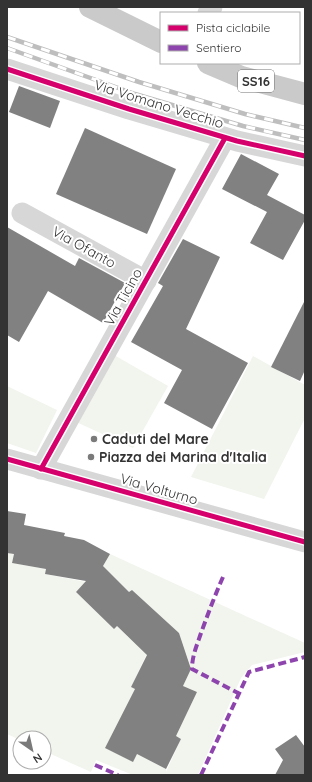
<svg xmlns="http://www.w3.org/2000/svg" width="312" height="782" font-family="Quicksand,sans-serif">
<rect width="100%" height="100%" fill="#fff"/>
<g fill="#f1f5ed">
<polygon points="114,355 168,386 133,448 74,421"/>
<polygon points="253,356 305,385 305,418 264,499 191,477"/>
<polygon points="7,386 57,410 36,453 7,443"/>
<polygon points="7,553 14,554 12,563 46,569 45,574 86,582 76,592 114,629 117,626 128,637 148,651 131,687 135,689 106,748 133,761 137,754 166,769 166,772 181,739 160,728 184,719 197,692 183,686 190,671 188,670 190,665 179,633 132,590 129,592 103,566 110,554 305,643 305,652 252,665 241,678 198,775 133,775 96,760 91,772 44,751 44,738 20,738 20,740 7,734"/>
</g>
<g fill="#818181">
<polygon points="19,86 60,101 50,128 9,112"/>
<polygon points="85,128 176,169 147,234 56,194"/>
<polygon points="241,154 279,174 267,195 305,215 305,220 283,260 250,243 267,212 222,189"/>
<polygon points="7,227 75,266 79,258 125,283 103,323 48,291 19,342 7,335"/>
<polygon points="183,239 220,257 186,329 248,363 212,429 164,403 182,370 131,342 163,286 158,283"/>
<polygon points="305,300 305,370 300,381 271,367"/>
<polygon points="7,511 26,514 24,525 65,533 64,536 84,540 110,554 103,566 129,592 132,590 179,633 191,669 183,686 197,692 176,736 181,739 166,769 137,754 133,762 105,748 135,689 131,687 147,655 117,626 114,629 76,592 86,581 45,574 46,569 12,563 14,554 7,553"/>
<polygon points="296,735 305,747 305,775 275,775 283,760 275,749"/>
</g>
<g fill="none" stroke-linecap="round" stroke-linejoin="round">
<g stroke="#d7d7d7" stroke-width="21">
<polyline points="208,13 212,7"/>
<polyline points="7,69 129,109 237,141 305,156"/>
<polyline points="22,213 146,281"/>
<polyline points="7,459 305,542"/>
<polyline points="41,469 225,138"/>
</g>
<g stroke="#cacaca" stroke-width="22">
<polyline points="90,7 161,42"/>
<polyline points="208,63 241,77 305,94"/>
</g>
<defs>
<g id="rail">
<polyline points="7,37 139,82 245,114 305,128"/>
<polyline points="7,48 135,94 243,126 305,140"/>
</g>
</defs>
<use href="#rail" stroke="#bebebe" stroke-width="4.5"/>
<use href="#rail" stroke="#fff" stroke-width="3" stroke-dasharray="9" stroke-linecap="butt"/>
<g stroke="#8e44ad" stroke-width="4" stroke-dasharray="8 4" stroke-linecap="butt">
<path d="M223,577C215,595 208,614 201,633C197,645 192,656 192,669L238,693"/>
<polyline points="95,765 118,775"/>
<polyline points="201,775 249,672 305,657"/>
</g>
<defs>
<g id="cycleway">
<polyline points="7,69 129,109 237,141 305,156"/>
<polyline points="7,459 305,542"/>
<polyline points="41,469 225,138"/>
</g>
</defs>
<use href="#cycleway" stroke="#fff" stroke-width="8"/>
<use href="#cycleway" stroke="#d6006c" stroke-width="5"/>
</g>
<g fill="#7a7a7a" stroke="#fff" stroke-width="1.5">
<circle cx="94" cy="439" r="4"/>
<circle cx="91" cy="457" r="4"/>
</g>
<g text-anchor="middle" stroke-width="4" stroke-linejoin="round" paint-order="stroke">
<rect fill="#fff" stroke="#707070" stroke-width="1" x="238" y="70" width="36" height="22" rx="3"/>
<g font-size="13" font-weight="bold" fill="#333">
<text x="256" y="86">SS16</text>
</g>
<g font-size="14" fill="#333" stroke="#fff">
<text transform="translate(159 104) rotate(17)" y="5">Via Vomano Vecchio</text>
<text transform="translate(84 247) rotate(29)" y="5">Via Ofanto</text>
<text transform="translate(123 297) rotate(-61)" y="5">Via Ticino</text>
<text transform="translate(159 489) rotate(16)" y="5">Via Volturno</text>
</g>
<g font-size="14" font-weight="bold" fill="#333" stroke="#fff" text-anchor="start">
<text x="102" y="444">Caduti del Mare</text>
<text x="99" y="462">Piazza dei Marina d'Italia</text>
</g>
</g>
<rect width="312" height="782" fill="none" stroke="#333333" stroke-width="16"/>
<rect x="160" y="12" width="140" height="52" fill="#ffffff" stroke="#adadad"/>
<rect x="168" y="25" width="20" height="6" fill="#d6006c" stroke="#adadad"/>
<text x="196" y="32" font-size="12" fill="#333333">Pista ciclabile</text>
<rect x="168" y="45" width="20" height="6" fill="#8e44ad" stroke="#adadad"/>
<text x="196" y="52" font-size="12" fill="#333333">Sentiero</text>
<g transform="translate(32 750) rotate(146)"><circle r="19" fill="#ffffff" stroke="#adadad"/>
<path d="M0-3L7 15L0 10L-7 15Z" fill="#7a7a7a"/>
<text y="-6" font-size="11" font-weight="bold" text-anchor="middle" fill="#333333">N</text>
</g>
</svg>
